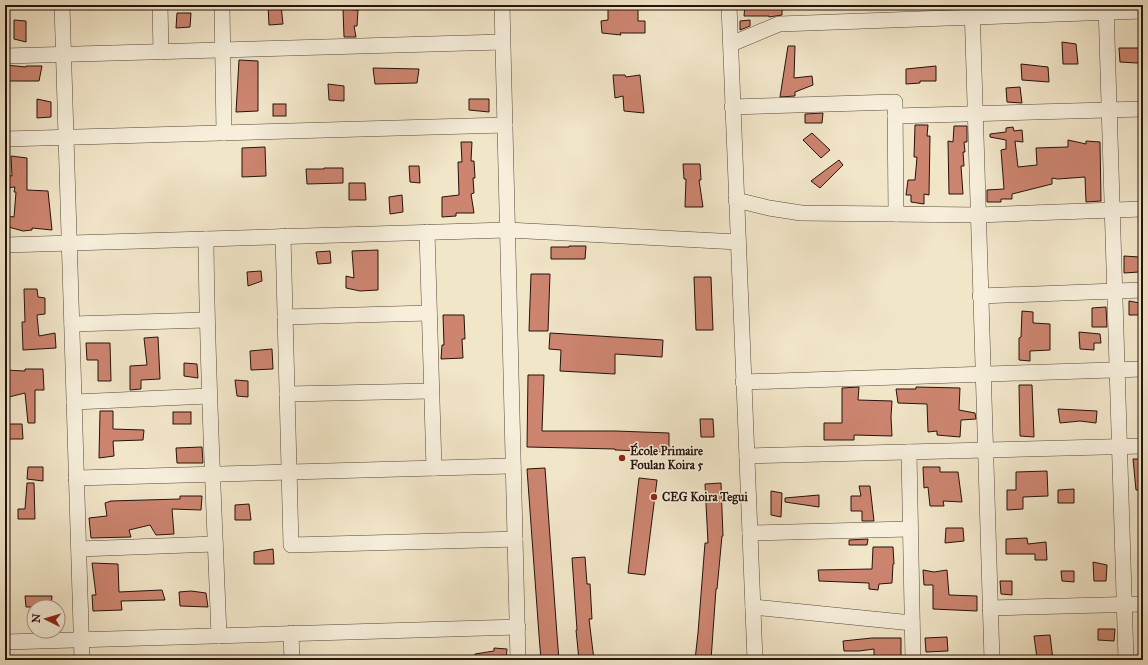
<svg xmlns="http://www.w3.org/2000/svg" width="1148" height="665" font-family="'IM FELL Great Primer',serif">
<rect width="100%" height="100%" fill="#f2e6c9"/>
<filter id="stains"><feTurbulence type="fractalNoise" baseFrequency=".005" numOctaves="4"/><feColorMatrix values="0 0 0 0 .2 0 0 0 0 .09 0 0 0 0 .02 0 0 0 .5 -.17"/></filter>
<radialGradient id="worn" r=".72"><stop offset=".6" stop-color="#630" stop-opacity="0"/><stop offset="1" stop-color="#630" stop-opacity=".3"/></radialGradient>
<g fill="#cd8570" stroke="#25120b">
<polygon points="268,5 281,5 283,24 269,25"/>
<polygon points="608,5 638,5 638,21 645,21 645,33 620,33 621,35 602,33 601,21 608,20"/>
<polygon points="745,5 782,5 782,15 769,17 769,16 744,16"/>
<polygon points="343,9 358,10 357,26 354,26 356,37 344,37"/>
<polygon points="177,13 191,13 190,27 176,28"/>
<polygon points="14,20 26,21 26,42 14,39"/>
<polygon points="750,20 750,26 740,30 740,21"/>
<polygon points="1062,42 1076,44 1078,64 1063,64"/>
<polygon points="788,46 795,46 794,78 812,76 813,85 795,92 795,96 780,97"/>
<polygon points="1119,48 1143,48 1143,62 1137,63 1120,62"/>
<polygon points="239,60 258,61 258,111 236,112"/>
<polygon points="1021,64 1048,67 1049,82 1022,80"/>
<polygon points="5,65 26,67 26,66 42,66 39,81 5,81"/>
<polygon points="936,66 936,81 920,81 920,83 906,84 906,69"/>
<polygon points="373,68 419,69 417,83 375,84"/>
<polygon points="613,75 625,75 626,77 640,75 644,113 624,111 623,96 615,98"/>
<polygon points="328,84 344,86 344,101 329,100"/>
<polygon points="1020,87 1022,103 1007,102 1006,88"/>
<polygon points="37,99 51,102 51,117 37,118"/>
<polygon points="469,99 489,99 489,112 469,110"/>
<rect x="273" y="104" width="13" height="12"/>
<polygon points="823,113 822,123 805,123 805,114"/>
<polygon points="915,125 928,125 927,136 930,136 929,195 924,194 924,204 911,202 911,195 906,195 908,180 915,180 917,157 914,157"/>
<polygon points="954,126 967,126 967,142 964,142 965,152 963,152 964,166 961,166 963,194 949,194 948,141 953,142"/>
<polygon points="1013,127 1014,131 1022,130 1023,142 1015,141 1018,167 1037,165 1036,148 1068,147 1068,140 1086,144 1086,141 1100,142 1101,201 1086,202 1085,177 1058,179 1052,178 1052,184 1012,194 1012,199 1001,199 1001,202 987,202 987,190 1004,189 1001,150 1006,149 1006,140 990,137 990,134 1006,132 1006,128"/>
<polygon points="812,133 830,150 821,158 803,140"/>
<polygon points="461,142 472,142 471,161 474,161 475,178 473,178 474,193 471,194 474,213 456,213 456,216 442,217 442,197 459,195 458,162 462,162"/>
<polygon points="265,147 266,176 242,177 242,148"/>
<polygon points="11,156 27,158 27,190 48,191 52,230 32,228 32,230 23,231 5,226 5,216 14,217 16,192 14,192 15,187 5,188 5,175 12,176"/>
<polygon points="839,160 843,165 820,188 811,181"/>
<polygon points="683,164 700,164 701,180 699,180 703,207 685,207 686,179 684,179"/>
<polygon points="409,166 419,166 420,183 410,182"/>
<polygon points="324,168 343,168 343,183 307,184 306,169 324,169"/>
<polygon points="349,183 365,183 366,200 349,200"/>
<polygon points="402,195 403,212 390,214 389,197"/>
<polygon points="569,246 586,246 585,259 551,259 551,247 569,247"/>
<polygon points="378,250 378,290 360,291 346,288 346,276 354,278 352,251"/>
<polygon points="330,251 331,263 318,264 316,252"/>
<polygon points="1124,256 1139,257 1139,272 1124,273"/>
<polygon points="261,271 262,281 248,286 247,272"/>
<polygon points="531,274 550,274 548,331 529,331"/>
<polygon points="694,277 711,277 713,330 696,330"/>
<polygon points="24,289 37,289 38,297 45,298 45,314 37,315 39,336 55,333 56,348 23,350 22,322 25,322"/>
<polygon points="1129,301 1140,303 1140,315 1129,315"/>
<polygon points="1106,307 1107,327 1092,327 1092,308"/>
<polygon points="1022,311 1033,312 1033,323 1050,324 1050,350 1030,351 1030,361 1019,360 1019,338 1021,337"/>
<polygon points="443,315 464,315 465,339 462,339 463,358 441,359 442,345 444,345"/>
<polygon points="1079,332 1100,334 1101,343 1094,343 1094,350 1080,349"/>
<polygon points="550,333 663,340 662,357 615,354 615,374 560,371 561,350 549,349"/>
<polygon points="158,337 160,379 141,380 141,389 130,390 130,366 147,365 144,338"/>
<polygon points="86,343 110,343 111,381 98,381 98,360 87,360"/>
<polygon points="272,349 273,369 251,370 250,351"/>
<polygon points="184,363 197,364 198,378 184,376"/>
<polygon points="25,369 43,369 44,390 35,390 35,423 28,423 25,393 5,398 5,370 25,371"/>
<polygon points="528,375 544,375 542,431 616,431 669,433 669,452 615,450 615,449 527,447"/>
<polygon points="235,380 248,381 248,397 237,396"/>
<polygon points="1019,385 1032,385 1034,437 1020,436"/>
<polygon points="859,387 858,400 892,401 891,417 892,436 854,435 854,440 824,440 824,423 842,423 842,388"/>
<polygon points="916,387 960,388 959,410 975,413 976,419 961,420 960,437 937,435 937,431 928,432 927,404 898,403 896,389 916,389"/>
<polygon points="1058,409 1097,411 1096,423 1080,421 1060,423"/>
<polygon points="100,411 113,411 113,429 144,430 143,440 113,441 114,456 99,458"/>
<rect x="173" y="412" width="18" height="12"/>
<polygon points="700,419 713,419 714,437 701,437"/>
<polygon points="5,424 22,424 23,439 5,439"/>
<polygon points="202,447 203,463 177,463 176,448"/>
<polygon points="1133,459 1143,459 1143,490 1136,490"/>
<polygon points="28,467 43,467 43,481 27,479"/>
<polygon points="923,467 940,467 940,472 958,472 962,502 943,501 944,506 930,506 928,487 924,488"/>
<polygon points="545,468 557,635 559,660 541,660 539,635 527,469"/>
<polygon points="1047,471 1048,496 1023,497 1023,509 1007,510 1007,490 1016,490 1016,472"/>
<polygon points="639,478 657,480 645,575 628,573"/>
<polygon points="27,483 34,483 35,519 18,519 18,509 25,509"/>
<polygon points="721,483 723,536 722,536 717,589 716,589 711,660 695,660 698,633 705,543 708,543 705,484"/>
<polygon points="859,486 870,486 874,521 862,521 862,511 851,511 851,496 861,496"/>
<polygon points="1074,489 1074,503 1058,503 1058,490"/>
<polygon points="771,491 782,493 781,517 771,515"/>
<polygon points="819,495 819,507 785,502 785,498"/>
<polygon points="180,496 202,496 201,510 172,509 174,534 156,535 150,525 129,530 131,537 91,538 89,518 107,516 105,503 111,501 180,499"/>
<polygon points="249,504 251,520 235,520 235,505"/>
<polygon points="946,528 963,528 964,541 945,543"/>
<polygon points="1027,538 1028,544 1046,542 1047,560 1035,560 1035,554 1006,554 1006,539"/>
<polygon points="868,539 867,545 849,545 849,540"/>
<polygon points="873,547 893,547 894,564 893,564 892,583 879,584 878,590 869,589 869,583 819,581 818,570 872,569"/>
<polygon points="273,549 274,564 254,564 254,552"/>
<polygon points="585,557 587,584 590,584 592,619 589,619 594,660 579,660 576,630 577,630 572,558"/>
<polygon points="1093,562 1107,565 1106,581 1094,581"/>
<polygon points="92,563 118,564 119,592 162,590 165,600 121,601 122,610 93,611 92,595 96,595"/>
<polygon points="923,570 934,572 947,570 949,595 977,596 977,611 933,609 933,585 924,585"/>
<polygon points="1061,571 1074,571 1074,582 1062,581"/>
<polygon points="1000,581 1012,581 1012,595 1001,594"/>
<polygon points="191,591 206,593 208,607 180,606 179,592"/>
<polygon points="25,596 52,596 51,607 26,607"/>
<polygon points="1098,629 1115,629 1114,641 1098,640"/>
<polygon points="1050,635 1053,660 1042,660 1042,657 1037,658 1034,636"/>
<polygon points="947,637 948,651 926,652 925,638"/>
<polygon points="872,638 901,638 901,660 874,660 874,649 859,651 844,651 843,641"/>
<polygon points="494,648 507,649 506,660 475,660 475,654 494,651"/>
</g>
<g fill="none" stroke-linecap="round" stroke-linejoin="round">
<defs>
<g id="street">
<polyline points="62,5 82,660"/>
<polyline points="160,5 161,52"/>
<polyline points="222,5 224,133"/>
<polyline points="502,5 518,660"/>
<polyline points="729,5 755,660"/>
<polyline points="972,5 992,660"/>
<polyline points="1106,5 1126,660"/>
<polyline points="731,44 779,24 1143,11"/>
<polyline points="5,56 502,42"/>
<polyline points="732,107 895,102 896,214"/>
<polyline points="895,116 1143,109"/>
<polyline points="5,139 505,125"/>
<polyline points="736,200 769,208 801,213 978,215 1143,209"/>
<polyline points="427,232 434,468"/>
<polyline points="283,236 291,545 515,539"/>
<path d="M206,239C207,371 214,503 219,636"/>
<polyline points="5,245 507,230 738,242"/>
<polyline points="980,296 1143,290"/>
<polyline points="285,317 429,313"/>
<polyline points="72,324 206,320"/>
<polyline points="743,382 1143,369"/>
<polyline points="287,394 431,391"/>
<polyline points="74,402 209,396"/>
<polyline points="909,452 913,660"/>
<polyline points="747,456 1143,446"/>
<polyline points="76,478 513,466"/>
<polyline points="750,533 909,529"/>
<polyline points="79,549 215,544"/>
<polyline points="753,607 912,623"/>
<polyline points="990,608 1143,604"/>
<polyline points="291,633 292,660"/>
<polyline points="5,642 518,627"/>
</g>
</defs>
<use href="#street" stroke="#58473a" stroke-width="16"/>
<use href="#street" stroke="#f7efdc" stroke-width="15"/>
</g>
<g fill="#8f2418" stroke="#f7efdc" stroke-width="1.5">
<circle cx="622" cy="458" r="4"/>
<circle cx="654" cy="497" r="4"/>
</g>
<g text-anchor="middle" stroke-width="3" stroke-linejoin="round" paint-order="stroke">
<g font-size="12" font-weight="bold" fill="#25120b" stroke="#f7efdc" text-anchor="start">
<text x="630" y="455">École Primaire<tspan x="630" dy="14">Foulan Koira 5</tspan></text>
<text x="662" y="501">CEG Koira Tegui</text>
</g>
</g>
<rect width="1148" height="665" fill="none" stroke="#f2e6c9" stroke-width="20"/>
<rect x="6" y="6" width="1136" height="653" fill="none" stroke="#25120b" stroke-width="2"/>
<rect x="10" y="10" width="1128" height="645" fill="none" stroke="#25120b"/>
<g transform="translate(46 619) rotate(275)"><circle r="19" fill="#f7efdc" stroke="#a39788"/>
<path d="M0-3L7 15L0 10L-7 15Z" fill="#8f2418"/>
<text y="-6" font-size="11" font-weight="bold" text-anchor="middle" fill="#25120b">N</text>
</g>
<rect width="100%" height="100%" filter="url(#stains)"/>
<rect width="100%" height="100%" fill="url(#worn)"/>
</svg>
